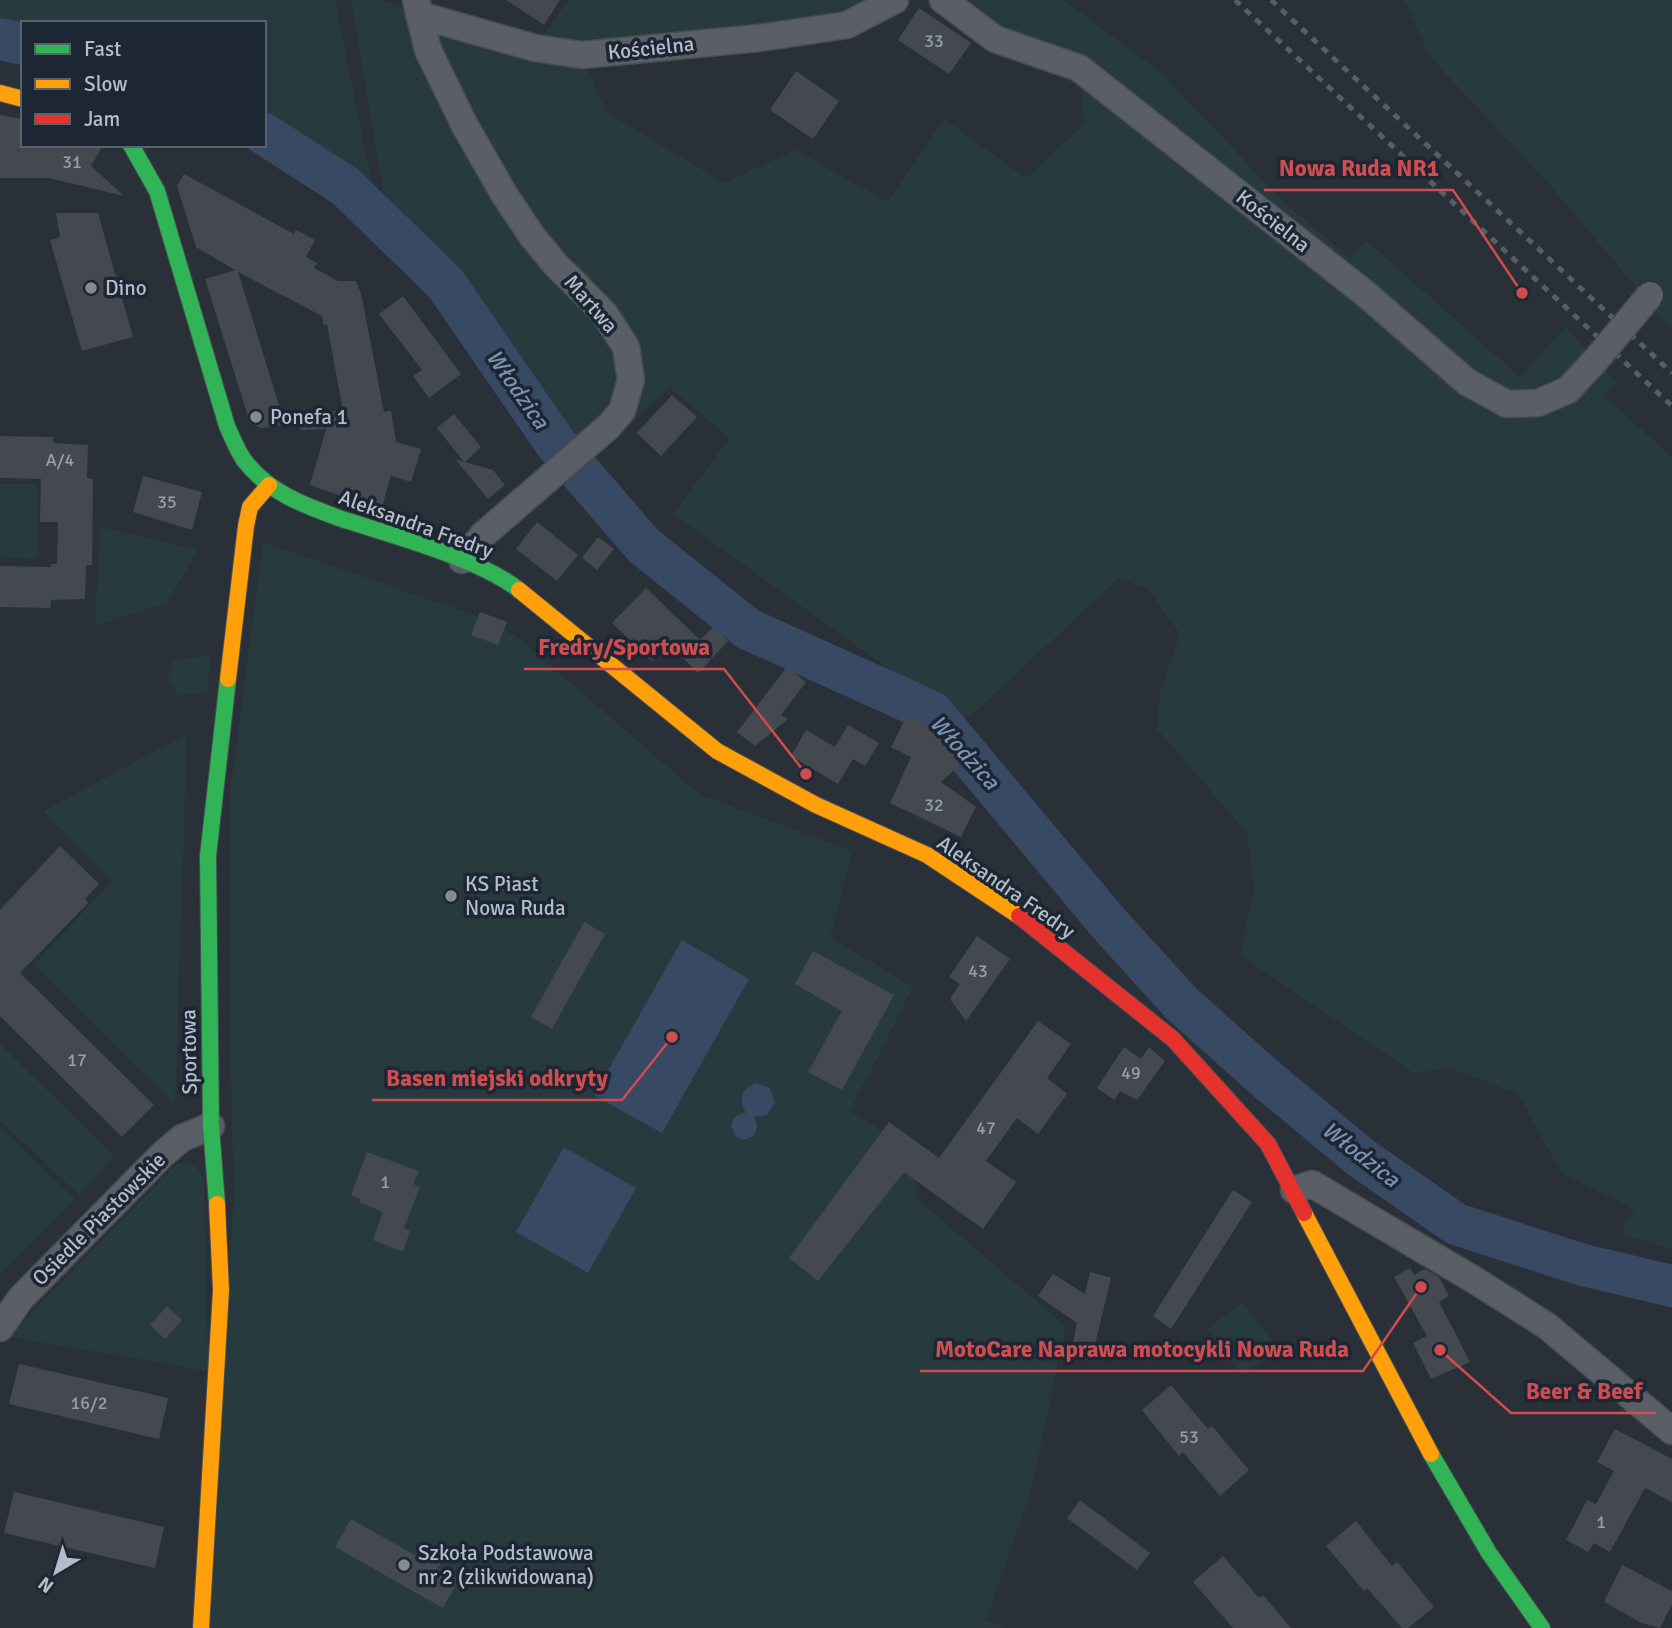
<svg xmlns="http://www.w3.org/2000/svg" width="1672" height="1628" font-family="Signika,sans-serif">
<rect width="100%" height="100%" fill="#2a3038"/>
<g fill="#273a3e">
<polygon points="0,0 335,0 373,191 384,199 351,0 380,0 535,48 568,0 895,0 847,25 582,55 606,112 725,183 795,150 888,202 944,119 1026,178 1084,124 1079,68 943,0 1064,0 1159,71 1288,206 1350,258 1367,241 1520,377 1566,326 1595,361 1617,382 1604,396 1672,457 1672,1249 1621,1234 1634,1209 1562,1174 1518,1094 1447,1067 1415,1074 1240,955 1254,890 1247,833 1157,729 1160,691 1180,634 1148,589 1119,578 971,716 957,718 673,514 730,438 669,387 629,426 580,466 556,444 445,283 345,186 264,134 264,23 23,23 23,44 0,39"/>
<polygon points="1404,0 1672,0 1672,330 1549,184 1430,57"/>
<polygon points="0,484 37,484 37,559 0,558"/>
<polygon points="100,527 198,550 167,603 95,626"/>
<polygon points="263,542 472,614 519,638 699,794 852,851 830,937 913,987 850,1111 919,1153 916,1198 1066,1326 1031,1491 986,1621 1005,1628 208,1628 234,1190 229,1013 231,785"/>
<polygon points="211,655 207,693 188,693 179,697 168,679 174,660"/>
<polygon points="187,734 175,1104 34,965 112,881 43,811"/>
<polygon points="0,1044 114,1156 79,1195 0,1121"/>
<polygon points="0,1127 75,1199 0,1274"/>
<polygon points="187,1162 197,1168 204,1178 208,1371 8,1337 178,1163"/>
<polygon points="1243,1302 1279,1350 1242,1375 1207,1329"/>
</g>
<g fill="#384963">
<polygon points="682,940 749,979 662,1133 594,1095"/>
<path d="M756,1083L770,1088L775,1102L767,1115L754,1117C762,1131 752,1143 737,1138L731,1126C733,1117 737,1114 746,1113C738,1100 741,1089 756,1083Z"/>
<polygon points="564,1147 636,1188 588,1273 516,1232"/>
</g>
<g fill="none" stroke-linecap="round" stroke-linejoin="round">
<g stroke="#384963" stroke-width="42">
<polyline points="0,39 23,44"/>
<polyline points="264,134 345,186 445,283 556,444 644,546 748,629 932,712 1111,926 1181,1003 1265,1078 1360,1157 1456,1224 1583,1265 1672,1286"/>
</g>
</g>
<g fill="#444950">
<polygon points="506,0 560,0 544,25"/>
<polygon points="919,8 971,43 949,74 898,40"/>
<polygon points="796,71 839,101 813,139 770,110"/>
<polygon points="0,115 23,119 23,145 103,145 91,166 124,196 49,178 0,178"/>
<polygon points="184,174 294,234 296,230 315,240 306,257 317,263 314,268 338,281 356,281 361,293 384,412 391,411 396,442 421,449 411,482 391,476 381,510 310,485 326,429 300,430 304,412 343,411 327,324 323,325 322,316 238,272 285,425 261,428 250,423 205,279 235,270 196,247 177,186"/>
<polygon points="56,213 98,213 133,337 82,351 50,240 60,237"/>
<polygon points="403,296 461,374 429,398 413,376 422,370 379,314"/>
<polygon points="672,395 697,417 661,456 637,433"/>
<polygon points="454,414 481,447 465,462 493,470 505,485 488,499 455,459 464,462 437,428"/>
<polygon points="0,436 53,437 53,443 88,445 87,478 93,479 92,565 86,565 85,599 51,600 50,608 0,607 0,566 51,567 51,564 57,564 58,522 40,522 41,479 0,478"/>
<polygon points="143,476 202,492 192,530 133,512"/>
<polygon points="537,522 578,555 557,581 516,549"/>
<polygon points="598,537 614,549 597,570 582,558"/>
<polygon points="646,588 700,640 713,627 728,641 698,673 669,644 652,661 612,623"/>
<polygon points="480,612 507,622 498,645 471,635"/>
<polygon points="787,667 806,682 781,715 788,719 755,746 737,732"/>
<polygon points="907,715 943,733 966,759 941,782 976,807 961,837 890,803 911,757 891,747"/>
<polygon points="848,725 879,743 865,766 853,759 838,784 791,756 806,730 835,747"/>
<polygon points="60,846 99,884 85,899 88,903 20,973 154,1105 122,1137 0,1016 0,910"/>
<polygon points="584,922 605,934 552,1029 531,1017"/>
<polygon points="977,936 1010,959 966,1021 950,999 960,984 949,977"/>
<polygon points="813,951 894,995 842,1090 808,1072 842,1011 795,984"/>
<polygon points="1038,1021 1071,1044 1047,1078 1067,1094 1038,1134 1017,1118 986,1161 1016,1182 983,1229 904,1172 818,1281 789,1258 889,1122 939,1158"/>
<polygon points="1124,1047 1141,1059 1149,1047 1165,1061 1137,1100 1120,1091 1114,1100 1097,1088"/>
<polygon points="367,1152 419,1171 413,1184 420,1187 404,1228 410,1231 403,1252 373,1240 383,1212 359,1202 360,1199 351,1195"/>
<polygon points="1233,1190 1252,1202 1171,1329 1153,1316"/>
<polygon points="1410,1268 1414,1275 1425,1269 1439,1277 1449,1296 1439,1302 1470,1362 1431,1379 1413,1343 1427,1336 1394,1277"/>
<polygon points="1090,1272 1111,1278 1091,1361 1070,1356 1077,1323 1038,1296 1053,1274 1085,1294"/>
<polygon points="167,1306 182,1320 165,1339 150,1325"/>
<polygon points="19,1364 168,1398 159,1439 9,1404"/>
<polygon points="1171,1385 1208,1429 1212,1426 1249,1470 1220,1496 1183,1452 1179,1456 1142,1410"/>
<polygon points="1615,1429 1672,1459 1672,1502 1645,1488 1610,1552 1594,1543 1588,1552 1566,1540 1587,1500 1596,1504 1614,1471 1597,1462"/>
<polygon points="14,1492 164,1527 155,1568 4,1533"/>
<polygon points="1080,1500 1150,1553 1137,1570 1067,1518"/>
<polygon points="351,1519 422,1559 425,1553 442,1562 438,1568 459,1579 443,1608 335,1547"/>
<polygon points="1356,1521 1392,1566 1397,1562 1434,1607 1408,1628 1402,1628 1367,1588 1364,1591 1326,1546"/>
<polygon points="1223,1556 1259,1598 1263,1595 1291,1628 1233,1628 1193,1582"/>
<polygon points="1622,1565 1672,1591 1672,1605 1660,1628 1642,1623 1604,1602"/>
</g>
<g fill="none" stroke-linecap="round" stroke-linejoin="round">
<defs>
<g id="street">
<polyline points="416,0 428,50 464,124 504,194 532,236 556,265 604,313 626,347 631,380 622,411 608,427 483,535 462,560"/>
<polyline points="943,0 995,39 1079,68 1367,295 1467,382 1507,404 1538,403 1568,390 1595,361"/>
<polyline points="419,15 535,48 582,55 759,38 847,25 895,0"/>
<polyline points="1294,1190 1312,1184 1476,1281 1547,1326 1672,1431"/>
<polyline points="0,1328 21,1298 162,1155 182,1138 211,1126"/>
</g>
<g id="fast">
<path d="M131,145L157,191L227,426C232,437 237,450 244,460C268,492 303,505 339,518C390,535 479,558 519,590"/>
<polyline points="217,1204 211,1126 208,856 228,679"/>
<polyline points="1431,1454 1489,1553 1542,1628"/>
</g>
<g id="slow">
<polyline points="0,93 23,99"/>
<polyline points="519,590 717,751 816,805 927,855 1019,916"/>
<polyline points="228,679 246,526 250,507 269,485"/>
<polyline points="1304,1213 1431,1454"/>
<polyline points="201,1628 221,1290 217,1204"/>
</g>
<polyline id="jam" points="1019,916 1173,1039 1268,1144 1304,1213"/>
</defs>
<use href="#street" stroke="#484c53" stroke-width="29"/>
<use href="#fast" stroke="#484c53" stroke-width="18"/>
<use href="#slow" stroke="#484c53" stroke-width="18"/>
<use href="#jam" stroke="#484c53" stroke-width="18"/>
<use href="#street" stroke="#5a5e66" stroke-width="26"/>
<use href="#fast" stroke="#30b455" stroke-width="16"/>
<use href="#slow" stroke="#ff9f0a" stroke-width="16"/>
<use href="#jam" stroke="#e5322d" stroke-width="16"/>
<g stroke="#595d64" stroke-width="5" stroke-dasharray="7 7" stroke-linecap="butt">
<polyline points="1235,0 1672,406"/>
<polyline points="1271,0 1672,373"/>
</g>
<defs>
<polyline id="street-bridge" points="1595,361 1650,295"/>
</defs>
<use href="#street-bridge" stroke="#484c53" stroke-width="29" stroke-linecap="butt"/>
<use href="#street-bridge" stroke="#5a5e66" stroke-width="26"/>
</g>
<g fill="#848b96" stroke="#1d2633" stroke-width="2.5">
<circle cx="91" cy="288" r="7"/>
<circle cx="256" cy="417" r="7"/>
<circle cx="451" cy="896" r="7"/>
<circle cx="404" cy="1565" r="7"/>
</g>
<g text-anchor="middle" stroke-width="7" stroke-linejoin="round" paint-order="stroke">
<g font-size="18" fill="#989fab">
<text x="934" y="47">33</text>
<text x="72" y="168">31</text>
<text x="60" y="466">A/4</text>
<text x="167" y="508">35</text>
<text x="934" y="811">32</text>
<text x="978" y="977">43</text>
<text x="77" y="1066">17</text>
<text x="1131" y="1079">49</text>
<text x="986" y="1134">47</text>
<text x="385" y="1188">1</text>
<text x="89" y="1409">16/2</text>
<text x="1189" y="1443">53</text>
<text x="1601" y="1528">1</text>
</g>
<g font-size="21" fill="#b4bcc9" stroke="#1d2633">
<text transform="translate(651 48) rotate(-6)" y="7">Kościelna</text>
<text transform="translate(1273 221) rotate(38)" y="7">Kościelna</text>
<text transform="translate(591 304) rotate(49)" y="7">Martwa</text>
<text transform="translate(416 524) rotate(20)" y="7">Aleksandra Fredry</text>
<text transform="translate(1006 887) rotate(35)" y="7">Aleksandra Fredry</text>
<text transform="translate(189 1052) rotate(-91)" y="7">Sportowa</text>
<text transform="translate(99 1219) rotate(-45)" y="7">Osiedle Piastowskie</text>
</g>
<g font-size="21" fill="#b4bcc9" stroke="#1d2633" text-anchor="start">
<text x="105" y="295">Dino</text>
<text x="270" y="424">Ponefa 1</text>
<text x="465" y="891">KS Piast<tspan x="465" dy="24">Nowa Ruda</tspan></text>
<text x="418" y="1560">Szkoła Podstawowa<tspan x="418" dy="24">nr 2 (zlikwidowana)</tspan></text>
</g>
<g font-size="23" font-style="italic" fill="#7c92b1" stroke="#1d2633">
<text transform="translate(518 389) rotate(55)" y="8">Włodzica</text>
<text transform="translate(965 752) rotate(48)" y="8">Włodzica</text>
<text transform="translate(1361 1154) rotate(38)" y="8">Włodzica</text>
</g>
</g>
<path fill="none" stroke="#ce4d50" stroke-width="2.5" d="M1522 293L1453 190H1264M806 774L724 669H524M672 1037L622 1100H372M1421 1287L1363 1371H920M1440 1350L1511 1413H1656"/>
<g fill="#ce4d50" stroke="#1d2633" stroke-width="2.5">
<circle cx="1522" cy="293" r="7"/>
<circle cx="806" cy="774" r="7"/>
<circle cx="672" cy="1037" r="7"/>
<circle cx="1421" cy="1287" r="7"/>
<circle cx="1440" cy="1350" r="7"/>
</g>
<g font-size="23" text-anchor="middle" font-weight="bold" fill="#ce4d50" stroke="#1d2633" stroke-width="7" stroke-linejoin="round" paint-order="stroke">
<text x="1359" y="176">Nowa Ruda NR1</text>
<text x="624" y="655">Fredry/Sportowa</text>
<text x="497" y="1086">Basen miejski odkryty</text>
<text x="1142" y="1357">MotoCare Naprawa motocykli Nowa Ruda</text>
<text x="1584" y="1399">Beer &amp; Beef</text>
</g>
<rect x="21" y="21" width="245" height="126" fill="#1d2633" stroke="#59626f" stroke-width="2"/>
<rect x="35" y="44" width="35" height="10" fill="#30b455" stroke="#59626f" stroke-width="2"/>
<text x="84" y="56" font-size="21" fill="#b4bcc9">Fast</text>
<rect x="35" y="79" width="35" height="10" fill="#ff9f0a" stroke="#59626f" stroke-width="2"/>
<text x="84" y="91" font-size="21" fill="#b4bcc9">Slow</text>
<rect x="35" y="114" width="35" height="10" fill="#e5322d" stroke="#59626f" stroke-width="2"/>
<text x="84" y="126" font-size="21" fill="#b4bcc9">Jam</text>
<g transform="translate(56 1572) rotate(218)" stroke="#1d2633" stroke-width="5" paint-order="stroke">
<path d="M0-5L12 26L0 18L-12 26Z" fill="#b4bcc9"/>
<text y="-10" font-size="19" font-weight="bold" text-anchor="middle" fill="#b4bcc9">N</text>
</g>
</svg>
